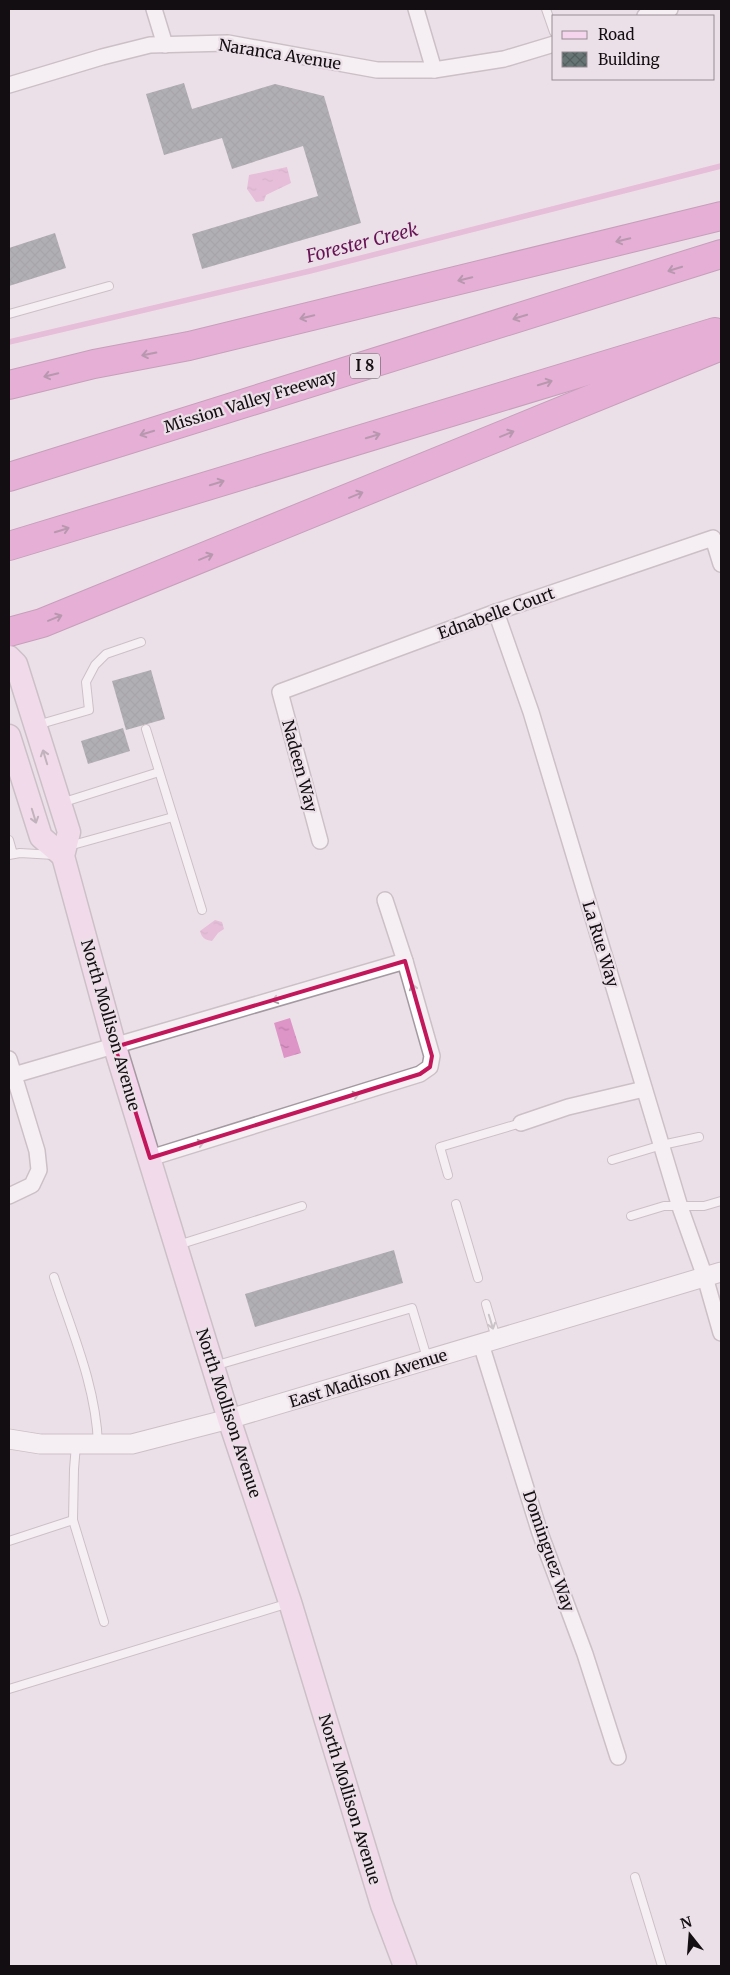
<svg xmlns="http://www.w3.org/2000/svg" width="730" height="1975" font-family="Merriweather,serif">
<defs>
<pattern id="water-ripples" width="26" height="14" patternUnits="userSpaceOnUse" patternTransform="scale(1.25)"><rect width="26" height="14" fill="#dd94c7"/><path d="M2 4q2-2 4 0t4 0M15 11q2-2 4 0t4 0" fill="none" stroke="#bd7eaa"/></pattern>
<pattern id="building-cross-hatch" width="8" height="8" patternUnits="userSpaceOnUse" patternTransform="scale(1.25)"><rect width="8" height="8" fill="#677575"/><path d="M0 0l8 8M0 8l8-8" fill="none" stroke="#535e5f"/></pattern>
</defs>
<rect width="100%" height="100%" fill="#ece0e8"/>
<g fill="url(#water-ripples)">
<polygon points="287,167 291,183 266,195 264,201 256,202 247,189 249,175"/>
<path d="M215,920L222,922L224,929L218,933L212,941C205,940 202,938 200,931Z"/>
<polygon points="290,1018 301,1053 284,1058 274,1023"/>
</g>
<g fill="none" stroke-linecap="round" stroke-linejoin="round">
<polyline stroke="#dd94c7" stroke-width="5.5" points="9,342 310,271 721,166"/>
</g>
<g fill="url(#building-cross-hatch)">
<polygon points="184,83 192,109 275,84 324,96 361,223 202,269 192,234 318,196 303,146 232,169 222,138 164,155 146,94"/>
<polygon points="55,233 66,268 9,286 9,248"/>
<polygon points="151,670 165,719 126,730 112,681"/>
<polygon points="123,728 130,751 88,764 81,741"/>
<polygon points="394,1250 403,1283 255,1327 245,1294"/>
</g>
<g fill="none" stroke-linecap="round" stroke-linejoin="round">
<defs>
<g id="service">
<polyline points="546,9 554,32"/>
<polyline points="9,314 109,286"/>
<polyline points="37,725 89,710 86,682 95,665 106,654 141,642"/>
<polyline points="146,729 202,910"/>
<polyline points="61,803 159,772"/>
<polyline points="9,840 13,854"/>
<polyline points="69,846 173,817"/>
<polyline points="9,855 20,853 54,855"/>
<polyline points="612,1160 662,1145 699,1137"/>
<polyline points="448,1175 440,1147 521,1123"/>
<polyline points="456,1204 478,1278"/>
<polyline points="631,1216 664,1206 704,1206 721,1201"/>
<polyline points="178,1245 302,1206"/>
<path d="M54,1277C72,1332 96,1386 98,1444"/>
<polyline points="486,1304 496,1338"/>
<polyline points="214,1366 412,1308 428,1361"/>
<polyline points="73,1520 104,1622"/>
<polyline points="9,1541 73,1520 74,1469 76,1445"/>
<polyline points="9,1689 289,1603"/>
<polyline points="635,1877 662,1966"/>
</g>
<g id="minor">
<polyline points="154,9 165,45"/>
<polyline points="416,9 434,70"/>
<polyline points="645,16 670,9"/>
<polyline points="9,85 102,57 150,45 228,43 377,70 434,70 504,59 554,44"/>
<polyline points="496,612 531,712 680,1207 705,1277 721,1333"/>
<polyline points="320,841 280,692 496,612 713,538 721,564"/>
<polyline points="385,900 405,961"/>
<polyline points="9,1059 37,1151 39,1170 32,1185 9,1196"/>
<polyline points="14,1075 405,961 432,1056 430,1067 420,1074 150,1158"/>
<polyline points="521,1123 568,1107 644,1089"/>
<polyline points="481,1344 540,1533 585,1654 618,1757"/>
</g>
<polyline id="tertiary" points="9,1439 40,1444 132,1444 229,1419 721,1272"/>
<g id="secondary">
<polyline points="9,657 16,664 69,832 63,856 115,1047 229,1419 290,1602 382,1905 405,1966"/>
<polyline points="9,736 41,837 63,856"/>
</g>
<g id="motorway">
<polyline points="9,385 94,364 189,346 721,216"/>
<polyline points="9,477 721,254"/>
<polyline points="9,546 715,332"/>
<polyline points="9,632 42,623 721,346"/>
</g>
</defs>
<use href="#service" stroke="#a599a1" stroke-width="10"/>
<use href="#minor" stroke="#a599a1" stroke-width="18"/>
<use href="#tertiary" stroke="#a599a1" stroke-width="21"/>
<use href="#secondary" stroke="#a599a1" stroke-width="25"/>
<use href="#motorway" stroke="#975084" stroke-width="30"/>
<use href="#service" stroke="#fff" stroke-width="8"/>
<use href="#minor" stroke="#fff" stroke-width="15"/>
<use href="#tertiary" stroke="#fff" stroke-width="19"/>
<use href="#secondary" stroke="#f5d5ed" stroke-width="22"/>
<use href="#motorway" stroke="#de74c2" stroke-width="28"/>
</g>
<defs><path id="oneway-shaft" d="M-6 0H5M1.5-3L5.5 0L1.5 3" fill="none" stroke-width="1.6" stroke-linecap="round" stroke-linejoin="round" transform="scale(1.25)"/></defs>
<g stroke="#78416a">
<use href="#oneway-shaft" transform="translate(623 240) rotate(166)"/>
<use href="#oneway-shaft" transform="translate(675 269) rotate(163)"/>
<use href="#oneway-shaft" transform="translate(465 279) rotate(166)"/>
<use href="#oneway-shaft" transform="translate(307 317) rotate(166)"/>
<use href="#oneway-shaft" transform="translate(520 317) rotate(163)"/>
<use href="#oneway-shaft" transform="translate(149 354) rotate(169)"/>
<use href="#oneway-shaft" transform="translate(51 375) rotate(166)"/>
<use href="#oneway-shaft" transform="translate(545 383) rotate(-17)"/>
<use href="#oneway-shaft" transform="translate(147 433) rotate(163)"/>
<use href="#oneway-shaft" transform="translate(507 434) rotate(-22)"/>
<use href="#oneway-shaft" transform="translate(373 436) rotate(-17)"/>
<use href="#oneway-shaft" transform="translate(217 483) rotate(-17)"/>
<use href="#oneway-shaft" transform="translate(356 495) rotate(-22)"/>
<use href="#oneway-shaft" transform="translate(62 530) rotate(-17)"/>
<use href="#oneway-shaft" transform="translate(206 557) rotate(-22)"/>
<use href="#oneway-shaft" transform="translate(55 618) rotate(-22)"/>
</g>
<g stroke="#8f7b8a">
<use href="#oneway-shaft" transform="translate(45 757) rotate(-107)"/>
<use href="#oneway-shaft" transform="translate(34 816) rotate(73)"/>
</g>
<g stroke="#a09fa0">
<use href="#oneway-shaft" transform="translate(414 991) rotate(-106)"/>
<use href="#oneway-shaft" transform="translate(279 999) rotate(164)"/>
<use href="#oneway-shaft" transform="translate(352 1096) rotate(-18)"/>
<use href="#oneway-shaft" transform="translate(197 1144) rotate(-16)"/>
<use href="#oneway-shaft" transform="translate(491 1322) rotate(73)"/>
</g>
<path d="M0 0H730V1975H0ZM405,961L432,1056L430,1067L420,1074L150,1158L115,1047Z" fill="#ece0e8" fill-opacity=".55" fill-rule="evenodd"/>
<path fill="none" stroke="#c2185b" stroke-width="4" stroke-linejoin="round" d="M405,961L432,1056L430,1067L420,1074L150,1158L115,1047Z"/>
<g text-anchor="middle" stroke-width="4.5" stroke-linejoin="round" paint-order="stroke">
<rect fill="#ece0e8" stroke="#534d52" stroke-width="1" x="350" y="353.5" width="30" height="25" rx="4"/>
<g font-size="15" font-weight="bold" fill="#120e11">
<text x="365" y="371">I 8</text>
</g>
<g font-size="16" fill="#120e11" stroke="#ece0e8">
<text transform="translate(280 54) rotate(9)" y="6">Naranca Avenue</text>
<text transform="translate(250 401) rotate(-17)" y="6">Mission Valley Freeway</text>
<text transform="translate(496 613) rotate(-20)" y="6">Ednabelle Court</text>
<text transform="translate(300 766) rotate(75)" y="6">Nadeen Way</text>
<text transform="translate(601 944) rotate(73)" y="6">La Rue Way</text>
<text transform="translate(111 1025) rotate(74)" y="6">North Mollison Avenue</text>
<text transform="translate(368 1378) rotate(-17)" y="6">East Madison Avenue</text>
<text transform="translate(229 1413) rotate(72)" y="6">North Mollison Avenue</text>
<text transform="translate(549 1551) rotate(71)" y="6">Dominguez Way</text>
<text transform="translate(350 1799) rotate(73)" y="6">North Mollison Avenue</text>
</g>
<g font-size="18" font-style="italic" fill="#681356" stroke="#ece0e8">
<text transform="translate(362 243) rotate(-14)" y="6">Forester Creek</text>
</g>
</g>
<rect width="730" height="1975" fill="none" stroke="#120e11" stroke-width="20"/>
<rect x="552" y="15" width="162" height="65" fill="#ece0e8" stroke="#958c92"/>
<rect x="562" y="31" width="25" height="8" fill="#f5d5ed" stroke="#958c92"/>
<text x="598" y="40" font-size="15" fill="#120e11">Road</text>
<rect x="562" y="52" width="25" height="15" fill="url(#building-cross-hatch)" stroke="#958c92"/>
<text x="598" y="65" font-size="15" fill="#120e11">Building</text>
<g transform="translate(690 1935) rotate(343)" stroke="#ece0e8" stroke-width="4" paint-order="stroke">
<path d="M0-4L9 19L0 12L-9 19Z" fill="#120e11"/>
<text y="-8" font-size="14" font-weight="bold" text-anchor="middle" fill="#120e11">N</text>
</g>
</svg>
